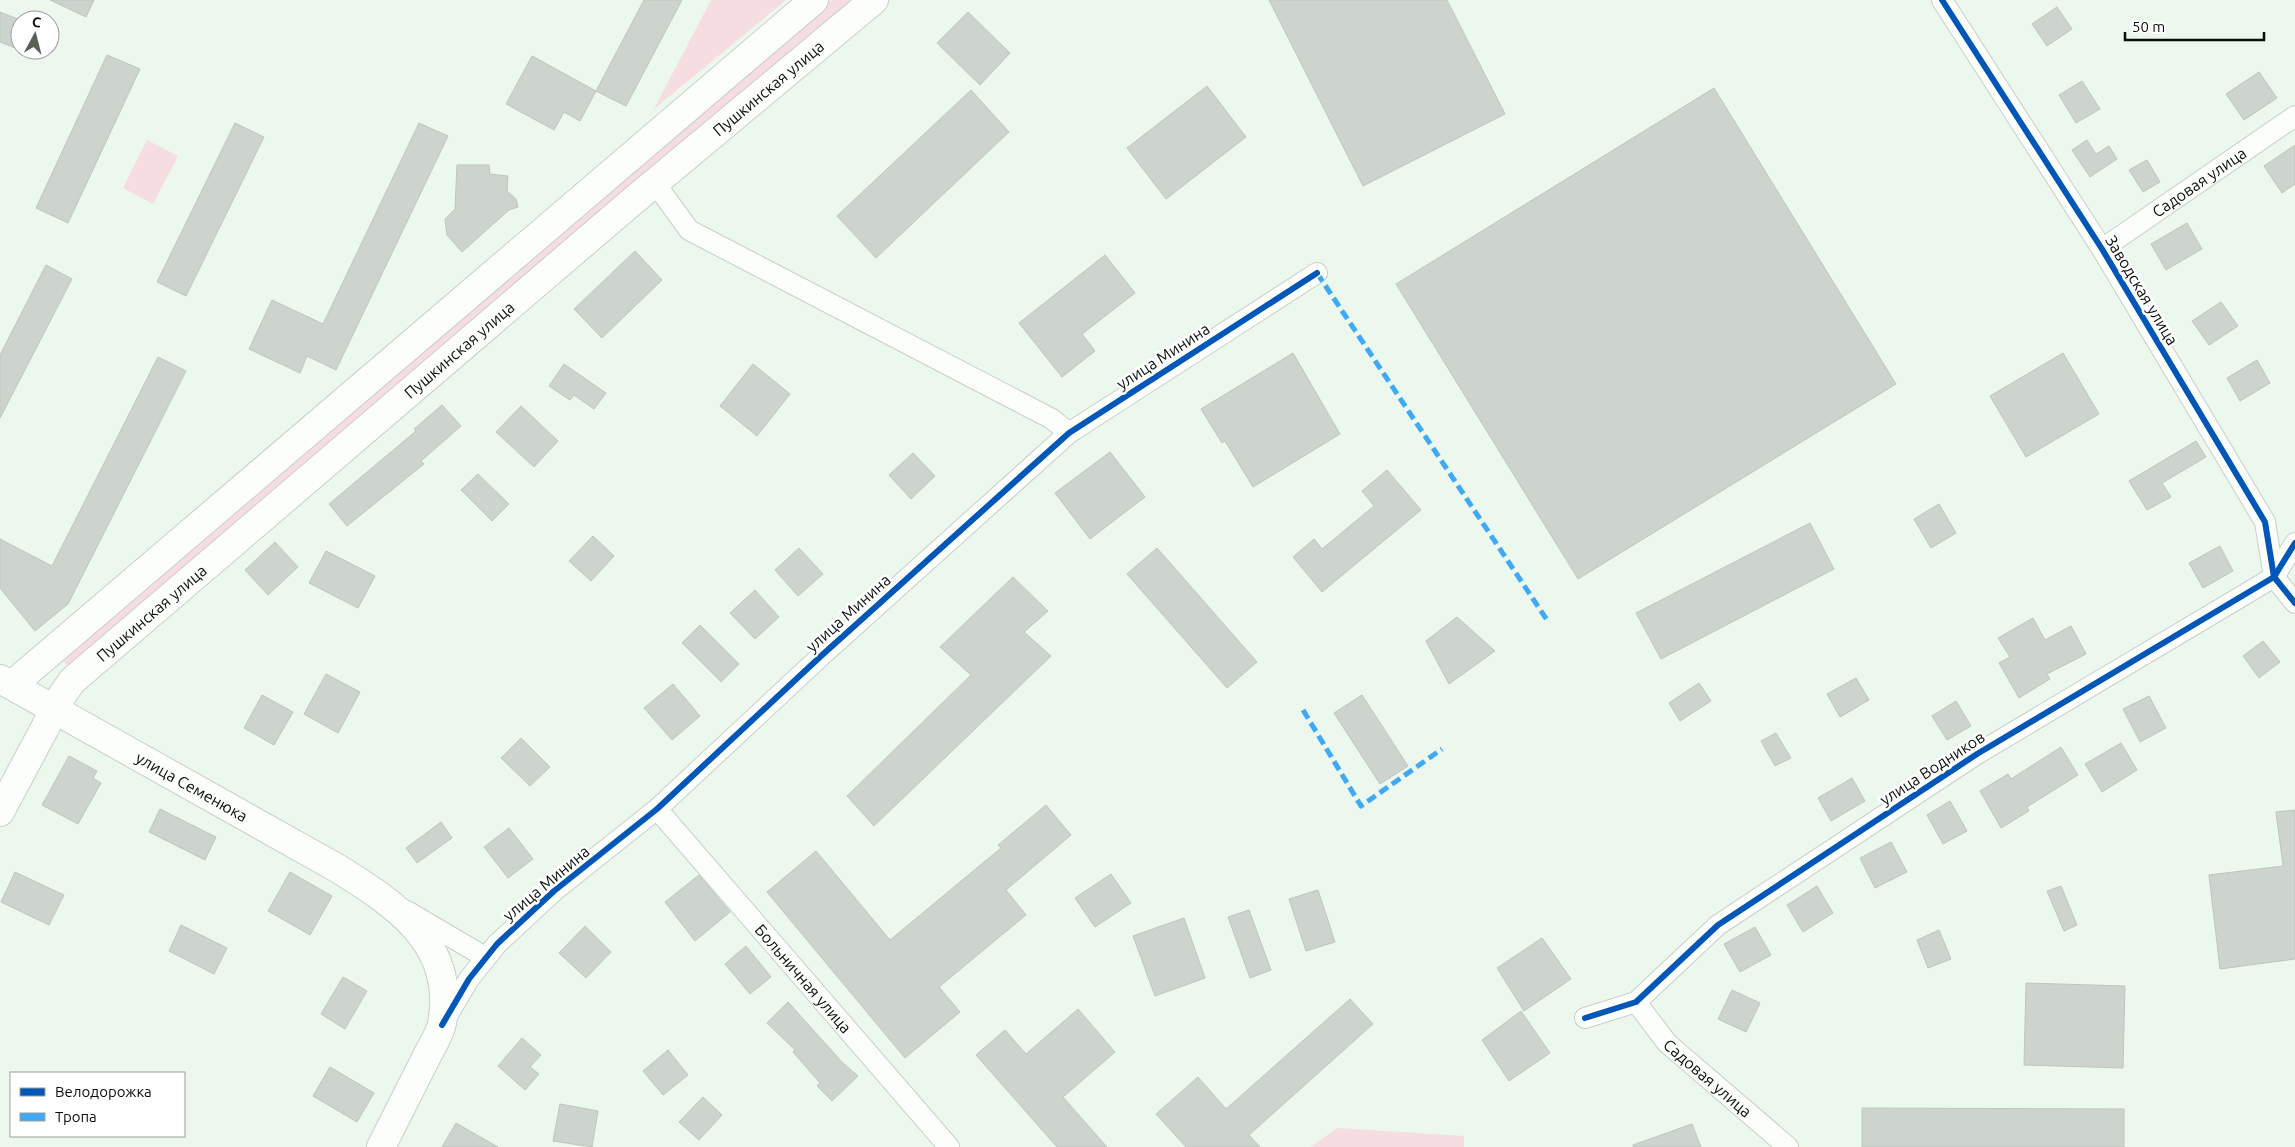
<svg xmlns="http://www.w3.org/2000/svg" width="2295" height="1147" font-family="Ubuntu,sans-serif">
<rect width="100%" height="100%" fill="#ecf7ed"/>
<g fill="#f6dde1">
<polygon points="711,0 786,0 654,109"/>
<polygon points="831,0 860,0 71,669 58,655 606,193"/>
<polygon points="147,140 178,156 153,204 123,188"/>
<polygon points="1337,1128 1464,1136 1464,1147 1311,1147"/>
</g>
<g fill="#ccd4cd" stroke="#bdc6be">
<polygon points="50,0 94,0 86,17"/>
<polygon points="644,0 682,0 626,106 596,91"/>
<polygon points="1269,0 1447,0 1505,114 1363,186"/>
<polygon points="2057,7 2072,29 2047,46 2032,24"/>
<polygon points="0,12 20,20 20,50 0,42"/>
<polygon points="968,12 1010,53 980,85 937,43"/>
<polygon points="107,55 140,69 68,223 36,208"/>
<polygon points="532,56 596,91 580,121 564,112 554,130 506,104"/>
<polygon points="2259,72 2277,98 2244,120 2226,94"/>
<polygon points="2082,81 2100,109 2076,123 2059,95"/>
<polygon points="1207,86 1246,137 1166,199 1127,148"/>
<polygon points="1714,88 1896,384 1578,579 1396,284"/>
<polygon points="971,90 1009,132 876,258 837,216"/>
<polygon points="235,123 264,137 186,296 157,282"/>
<polygon points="419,123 448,136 336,370 307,356 300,373 249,349 272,300 323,324"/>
<polygon points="2087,140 2096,154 2109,146 2117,159 2090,177 2072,150"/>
<polygon points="2295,145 2295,184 2282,193 2264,166"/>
<polygon points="2147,160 2160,182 2143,192 2129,170"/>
<polygon points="457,165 489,165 490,174 508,176 507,191 516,199 518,207 509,210 462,252 447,235 445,219 455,209"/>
<polygon points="2187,223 2202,249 2166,270 2151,244"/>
<polygon points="635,251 662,280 602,338 574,309"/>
<polygon points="1105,255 1135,293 1082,334 1095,351 1062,377 1019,323"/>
<polygon points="46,265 72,279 0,418 0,355"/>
<polygon points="2221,302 2238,326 2209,345 2192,321"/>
<polygon points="1293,353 1340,434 1253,487 1225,441 1222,443 1201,409"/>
<polygon points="2063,353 2099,414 2026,457 1990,396"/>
<polygon points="158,357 186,371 68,604 35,631 0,588 0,539 52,566"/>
<polygon points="2257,360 2270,383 2240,401 2227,378"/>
<polygon points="564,364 606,393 594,409 574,395 570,400 549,386"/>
<polygon points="753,364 790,394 757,436 720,406"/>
<polygon points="442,405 461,426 421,461 424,464 347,526 329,504 416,431 414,429"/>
<polygon points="521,406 558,441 534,467 496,432"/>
<polygon points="2196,441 2206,457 2162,483 2171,497 2147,510 2129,481"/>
<polygon points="1110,452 1145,497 1090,539 1055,493"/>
<polygon points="913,453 935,476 911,499 889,475"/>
<polygon points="1387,470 1421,510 1322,592 1293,557 1314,539 1322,549 1374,506 1362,491"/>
<polygon points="478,474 509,504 492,521 461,490"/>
<polygon points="1939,504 1956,533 1931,548 1914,519"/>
<polygon points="1810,523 1834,569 1661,659 1636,613"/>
<polygon points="593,536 614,556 591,581 569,561"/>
<polygon points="275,542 298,567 268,595 245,570"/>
<polygon points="2220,546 2233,571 2203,588 2189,563"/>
<polygon points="799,548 823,574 798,596 775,570"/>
<polygon points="1157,548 1257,662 1227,688 1127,574"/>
<polygon points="326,551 375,576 358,608 309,583"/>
<polygon points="1013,577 1048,611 1024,632 1051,656 874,826 847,796 971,675 940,647"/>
<polygon points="755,590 779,617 755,639 730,613"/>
<polygon points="1457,617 1495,651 1449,684 1426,641"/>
<polygon points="2033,618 2045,640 2071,626 2086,654 2047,674 2050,679 2019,698 1999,663 2010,657 1998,638"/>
<polygon points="700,625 739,664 721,682 682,643"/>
<polygon points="2263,641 2280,662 2259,678 2243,656"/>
<polygon points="326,674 360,692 338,733 304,714"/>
<polygon points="1856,678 1869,700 1840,717 1827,694"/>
<polygon points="1699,683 1711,701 1680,721 1669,703"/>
<polygon points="673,684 700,716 672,740 644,708"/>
<polygon points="262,695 293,712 274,745 244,728"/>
<polygon points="1362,695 1408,766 1380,784 1334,713"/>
<polygon points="2149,696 2166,728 2140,742 2123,709"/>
<polygon points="1956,701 1971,726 1947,740 1932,716"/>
<polygon points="1776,733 1791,758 1775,766 1761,741"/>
<polygon points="521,738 550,767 530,786 501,758"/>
<polygon points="2121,743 2137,770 2102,792 2085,764"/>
<polygon points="2061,747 2078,775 2027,807 2029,811 2001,828 1980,791 2008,774 2011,779"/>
<polygon points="69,756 97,771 93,778 101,783 78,824 42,805"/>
<polygon points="1852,778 1865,801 1831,821 1818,798"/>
<polygon points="1950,801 1967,831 1943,844 1927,815"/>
<polygon points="1046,805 1071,835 1006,890 1026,915 939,987 960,1012 905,1058 767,892 816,851 890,940 1001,848 998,845"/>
<polygon points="160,809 216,837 205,860 149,832"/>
<polygon points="2295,810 2295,959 2220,969 2209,875 2283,866 2276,812"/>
<polygon points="441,822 452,838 417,863 406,848"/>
<polygon points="509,828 533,859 508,878 484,847"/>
<polygon points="1891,842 1907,872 1875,888 1860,858"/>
<polygon points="15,872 64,895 49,925 1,902"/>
<polygon points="290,872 332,896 310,935 268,911"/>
<polygon points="1111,874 1131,903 1095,927 1075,898"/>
<polygon points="699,875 730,912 695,941 665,902"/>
<polygon points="1817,886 1833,913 1803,932 1787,905"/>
<polygon points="2061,886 2077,925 2064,931 2047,891"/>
<polygon points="1318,890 1335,942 1306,951 1289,899"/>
<polygon points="1249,910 1271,970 1250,978 1228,917"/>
<polygon points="1184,918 1205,978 1155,996 1133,936"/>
<polygon points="181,925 227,948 214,974 169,951"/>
<polygon points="585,926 611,952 586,978 559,953"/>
<polygon points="1755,927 1771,955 1740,972 1724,944"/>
<polygon points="1939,930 1951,959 1928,968 1917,940"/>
<polygon points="1542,938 1571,979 1524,1011 1497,968"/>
<polygon points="746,946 771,977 750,994 725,964"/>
<polygon points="343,977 367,991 345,1029 321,1014"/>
<polygon points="2026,983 2125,986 2123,1068 2024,1065"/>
<polygon points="1732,990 1760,1003 1746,1032 1718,1019"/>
<polygon points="1350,999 1373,1024 1249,1135 1260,1147 1186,1147 1156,1114 1198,1077 1226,1109"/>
<polygon points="788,1002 842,1062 858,1076 832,1101 817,1086 820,1083 793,1052 795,1050 767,1023"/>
<polygon points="1078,1009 1115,1052 1063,1097 1107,1147 1057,1147 976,1055 1005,1030 1026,1054"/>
<polygon points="1521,1011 1550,1053 1509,1081 1482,1040"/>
<polygon points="522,1038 541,1055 530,1067 539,1074 525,1090 498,1066"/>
<polygon points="668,1050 688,1075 663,1095 643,1071"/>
<polygon points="330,1067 374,1093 357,1122 313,1096"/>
<polygon points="703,1097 722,1115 699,1140 679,1122"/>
<polygon points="560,1104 598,1111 592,1147 553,1141"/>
<polygon points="1862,1108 2124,1109 2124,1147 1862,1147"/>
<polygon points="456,1123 498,1147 442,1147"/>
<polygon points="1692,1124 1701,1147 1633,1147 1633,1145"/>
</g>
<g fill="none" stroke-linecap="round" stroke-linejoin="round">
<defs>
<g id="street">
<polyline points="1942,0 2102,249 2265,522 2274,577 2295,603"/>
<polyline points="655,183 689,230 1052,419 1069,433"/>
<path id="s1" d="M2102,249L2295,116"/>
<path id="s2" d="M657,809L949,1147"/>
<polyline points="407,911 485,957"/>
<path id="s3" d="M1636,1002L1667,1043L1788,1147"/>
<polyline points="1585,1018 1636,1002 1718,925 1977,754 2274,577 2295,543"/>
<polyline points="443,1023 469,979 497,944 554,891 657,809 821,656 1069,433 1317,273"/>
</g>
<g id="secondary">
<path id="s4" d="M0,679L337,868C395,904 457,944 442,1023C440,1035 431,1047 426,1058C411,1088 396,1117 381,1147"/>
<polyline points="12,685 814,0"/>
<path id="s5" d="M0,812L63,694L72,681L627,206L874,0"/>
</g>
</defs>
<use href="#street" stroke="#c8d0c8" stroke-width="22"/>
<use href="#secondary" stroke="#c8d0c8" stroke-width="30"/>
<use href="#street" stroke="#fcfefc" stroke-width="20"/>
<use href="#secondary" stroke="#fcfefc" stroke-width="28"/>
<g stroke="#3fa9f5" stroke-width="5" stroke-dasharray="10 5" stroke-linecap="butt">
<polyline points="1317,273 1547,620"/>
<polyline points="1303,710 1361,806 1442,749"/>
</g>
<defs>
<g id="cycleway">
<polyline points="1942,0 2102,249 2265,522 2274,577 2295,603"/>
<polyline points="1585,1018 1636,1002 1718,925 1977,754 2274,577 2295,543"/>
<polyline points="442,1025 469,979 497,944 554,891 657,809 821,656 1069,433 1317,273"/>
</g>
</defs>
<use href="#cycleway" stroke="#fff" stroke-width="9"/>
<use href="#cycleway" stroke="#0057b8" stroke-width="6"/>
</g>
<g text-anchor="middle" stroke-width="5" stroke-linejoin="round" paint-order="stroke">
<g font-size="16" fill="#080f09" stroke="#fff">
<text dy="6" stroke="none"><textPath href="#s5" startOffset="1064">Пушкинская улица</textPath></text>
<text dy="6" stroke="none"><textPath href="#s1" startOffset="118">Садовая улица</textPath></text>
<text transform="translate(2142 290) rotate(59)" y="6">Заводская улица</text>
<text dy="6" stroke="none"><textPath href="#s5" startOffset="659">Пушкинская улица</textPath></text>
<text transform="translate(1163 356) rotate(-33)" y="6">улица Минина</text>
<text dy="6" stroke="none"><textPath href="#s5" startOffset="254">Пушкинская улица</textPath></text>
<text transform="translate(848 613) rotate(-42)" y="6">улица Минина</text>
<text transform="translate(1932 768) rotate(-33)" y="6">улица Водников</text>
<text dy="6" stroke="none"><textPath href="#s4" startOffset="220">улица Семенюка</textPath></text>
<text transform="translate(546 883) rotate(-40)" y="6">улица Минина</text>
<text dy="6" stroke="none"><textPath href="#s2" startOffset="224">Больничная улица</textPath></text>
<text dy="6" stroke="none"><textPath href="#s3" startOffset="105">Садовая улица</textPath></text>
</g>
</g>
<rect x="10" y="1072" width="175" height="65" fill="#ffffff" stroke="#9c9f9d"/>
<rect x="20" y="1088" width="25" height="8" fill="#0057b8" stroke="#9c9f9d"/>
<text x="55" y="1097" font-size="15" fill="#080f09">Велодорожка</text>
<rect x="20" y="1113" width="25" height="8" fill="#3fa9f5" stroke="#9c9f9d"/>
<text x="55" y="1122" font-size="15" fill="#080f09">Тропа</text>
<g transform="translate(35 35) rotate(7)"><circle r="24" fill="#ffffff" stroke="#9c9f9d"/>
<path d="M0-4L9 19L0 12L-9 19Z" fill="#586059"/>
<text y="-8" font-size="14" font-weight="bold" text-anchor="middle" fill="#080f09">С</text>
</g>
<path d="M2125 32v8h139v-8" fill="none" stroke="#080f09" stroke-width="2.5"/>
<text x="2132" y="32" font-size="15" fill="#080f09" stroke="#ffffff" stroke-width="4" paint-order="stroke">50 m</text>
</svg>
